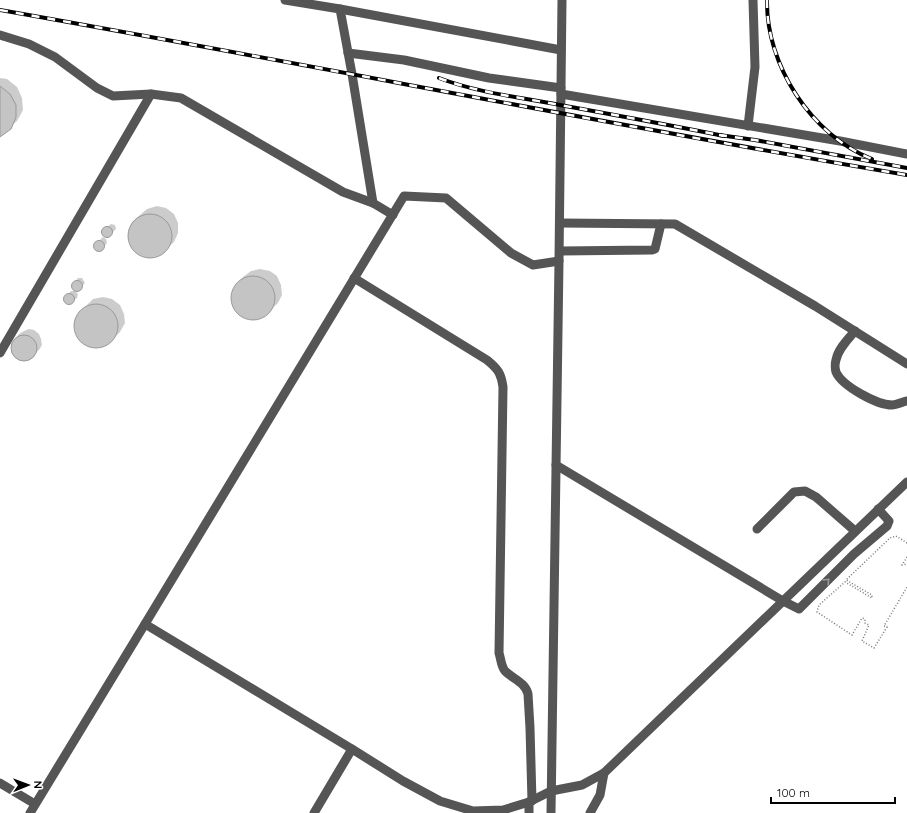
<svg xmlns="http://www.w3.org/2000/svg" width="907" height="813" font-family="Quicksand,sans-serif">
<rect width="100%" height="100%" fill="#fff"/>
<g fill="#0003">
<polygon points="0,78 7,79 17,87 22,98 23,110 17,121 0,136"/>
<polygon points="157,206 166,208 174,214 178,223 178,233 174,242 159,255 150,258 141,256 133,250 129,241 128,231 132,222 140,215 147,209"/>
<polygon points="111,224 115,225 116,229 109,236 105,236 103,231 104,229"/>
<polygon points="103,237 106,239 107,243 103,248 99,250 95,249 95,245"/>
<polygon points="260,269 270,271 277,276 281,285 282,295 278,303 263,317 253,319 244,317 237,312 232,303 232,293 236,285 243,277 251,271"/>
<polygon points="78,278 82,278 85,283 77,291 73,289 72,285"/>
<polygon points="71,291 76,291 75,291 78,294 77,298 69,304 66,302 65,298"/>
<polygon points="103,297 112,299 120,305 124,314 125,323 120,332 106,346 96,348 87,346 79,340 75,332 74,322 79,313 93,299"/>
<polygon points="29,329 34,330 39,334 41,339 42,345 39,350 29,359 24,360 18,359 14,356 11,351 11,345 14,340 19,334 24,331"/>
</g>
<g fill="#c4c4c4" stroke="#999">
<polygon points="0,86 10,94 16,105 16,117 11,129 0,137"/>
<circle cx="150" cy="236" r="22"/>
<circle cx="107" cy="232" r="5.5"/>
<circle cx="99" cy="246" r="5.5"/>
<circle cx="253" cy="298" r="22"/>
<circle cx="77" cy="286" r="5.5"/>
<circle cx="69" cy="299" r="5.5"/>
<circle cx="96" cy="326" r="22"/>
<circle cx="24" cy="348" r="13"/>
</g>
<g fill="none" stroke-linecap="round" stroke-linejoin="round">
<g stroke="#777" stroke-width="1.5" stroke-dasharray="1 2" stroke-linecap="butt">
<polyline points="907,543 896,536 890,538 846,580 872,595 872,598 845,582 819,605 817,612 852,635 862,618 865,619 865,623 869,625 862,641 874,648 887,627 884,626 907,587"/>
<polyline points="907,557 902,565 907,564"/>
</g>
<g stroke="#555" stroke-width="9">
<polyline points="285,0 340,9 352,74 373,203 393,215"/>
<polyline points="340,9 561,50"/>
<polyline points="0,35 29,44 55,57 97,88 113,96 151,94 181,98 343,192 373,203"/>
<polyline points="348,53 404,60 489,78 561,88"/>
<polyline points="561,94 840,141 907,154"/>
<polyline points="748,126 755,67 753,0"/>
<polyline points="560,223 675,224 815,306 907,364"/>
<polyline points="560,251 652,250 655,249 661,224"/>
<path d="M354,278L487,360C498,369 501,373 503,387L499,653C501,659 501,666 505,671C513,679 525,682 528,694L530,728L532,801"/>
<path d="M855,331C848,339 838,349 836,360C835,363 835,369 836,372C842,386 877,405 892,405C897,405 902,402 907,401"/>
<polyline points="0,353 151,94"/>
<polyline points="556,465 783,601 799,609 854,554 887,526 889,521 878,509"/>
<polyline points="757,529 794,492 805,491 816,497 855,531"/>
<polyline points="352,749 403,781 440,801 473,811 503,810 529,802"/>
<polyline points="0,783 35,804"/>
<polyline points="30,813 145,624"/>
<polyline points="314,813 352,749 145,624 404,196 446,198 511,253 533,265 559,261"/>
<polyline points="529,813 529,802 551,791 582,785 604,773 907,482"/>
<polyline points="551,813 559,261 562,0"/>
<polyline points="590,813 600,795 604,773"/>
</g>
<defs>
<g id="rail">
<path d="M767,0C766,65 811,135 872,159"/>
<path d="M0,10C303,63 604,124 907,175"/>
<path d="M439,78C478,93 519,97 560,105C615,115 670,125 724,136"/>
<polyline points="719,135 755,140 907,168"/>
</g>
</defs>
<use href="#rail" stroke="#000" stroke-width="4"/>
<use href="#rail" stroke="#fff" stroke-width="2.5" stroke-dasharray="8" stroke-linecap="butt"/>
</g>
<defs><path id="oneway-chevron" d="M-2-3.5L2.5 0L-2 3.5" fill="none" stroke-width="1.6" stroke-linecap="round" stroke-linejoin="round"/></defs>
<use stroke="#999" href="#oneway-chevron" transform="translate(827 581) rotate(-46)"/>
<g transform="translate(28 785) rotate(89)" stroke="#ffffff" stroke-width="3" paint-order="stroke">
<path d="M0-3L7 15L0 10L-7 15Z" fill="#000000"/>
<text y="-6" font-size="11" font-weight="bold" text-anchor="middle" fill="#000000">N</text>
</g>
<path d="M771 797v6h124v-6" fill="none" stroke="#000000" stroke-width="2"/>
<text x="777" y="797" font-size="12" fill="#000000" stroke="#ffffff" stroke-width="3" paint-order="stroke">100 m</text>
</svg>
